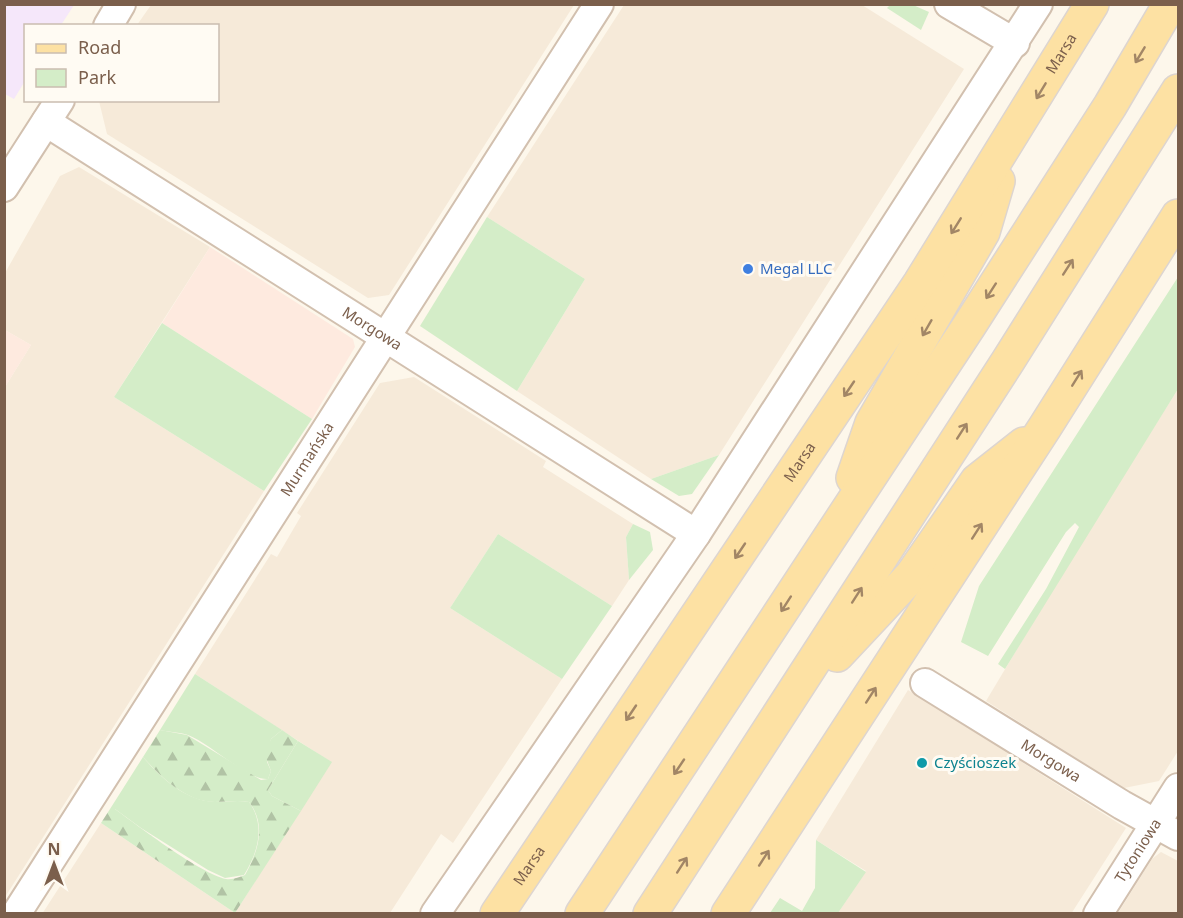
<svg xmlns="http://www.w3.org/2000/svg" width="1183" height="918" font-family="'Noto Sans',sans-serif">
<defs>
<pattern id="forest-firs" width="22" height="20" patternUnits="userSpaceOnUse" patternTransform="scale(1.5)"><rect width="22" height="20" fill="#d4edc8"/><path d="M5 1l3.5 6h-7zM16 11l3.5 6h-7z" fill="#b1c3a5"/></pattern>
</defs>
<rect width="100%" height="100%" fill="#fdf7eb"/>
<g fill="#f6ead9">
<polygon points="151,5 151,4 574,5 389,295 368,298 107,134 99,101 218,100 218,26 137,25"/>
<polygon points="624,5 862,5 964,69 719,455 651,479 517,391 585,279 487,217"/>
<polygon points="79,167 210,247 114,397 264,491 5,897 5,387 31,345 5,330 5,273 60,176"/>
<polygon points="414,377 546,461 543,467 633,524 626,537 629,580 612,606 498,534 450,608 562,679 453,843 441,834 390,913 42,914 101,823 235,913 331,762 195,674 271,554 277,557 301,516 297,513 380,383"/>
<polygon points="1178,389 1178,751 1159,781 1124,788 986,701 1071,559"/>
<polygon points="908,690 1126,828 1071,914 838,913 866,871 816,840"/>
<polygon points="1161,852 1178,861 1178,913 1118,913 1152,859"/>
</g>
<g fill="#feeadf">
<polygon points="210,247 353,339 355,347 312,419 162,323"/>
<polygon points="5,330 31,345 5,387"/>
</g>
<polygon fill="#f5e7fa" points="4,5 74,5 61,25 26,26 25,81 14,99 5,94"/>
<g fill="#d4edc8">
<polygon points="890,5 913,5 929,12 921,30 887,8"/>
<polygon points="487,217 585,279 517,391 420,326"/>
<polygon points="1178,277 1178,389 1005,669 998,664 1046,589 1079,527 1075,523 1066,532 988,656 961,642 979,586"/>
<polygon points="162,323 312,419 264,491 114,397"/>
<polygon points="719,455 692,494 679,496 651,479"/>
<polygon points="633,524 650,532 653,550 629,580 626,537"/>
<polygon points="498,534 612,606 562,679 450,608"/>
<path d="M195,674L282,730L271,739L267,762L271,771L268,779C249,781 211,744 188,735C179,732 169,732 160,730Z"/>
<polygon points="298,741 332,762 301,811 272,796 268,790"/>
<path d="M143,757C161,778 186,801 215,802C227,802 237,800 249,802C266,826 258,852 244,875L225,878L208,870L141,828L115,809H110Z"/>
<polygon points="816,840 866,872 838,913 770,913 780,898 802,911 815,888"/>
</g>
<path fill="url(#forest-firs)" d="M160,730L187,735L261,780L268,779L271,771L265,755L271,739L282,730L298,741L268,790L272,796L301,811L235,913L101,823L110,809H115C138,826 201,874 226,879C233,880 239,877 245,875C258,852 267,825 249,802C237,800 227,802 215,802C186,802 161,777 143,757Z"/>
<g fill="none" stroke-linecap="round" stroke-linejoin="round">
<defs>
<g id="street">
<polyline points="949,4 1015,43"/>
<polyline points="108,26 121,4"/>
<path id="s1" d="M46,122L696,534"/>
<polyline points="4,187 60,100"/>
<path id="s2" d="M925,683L1122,805L1178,836"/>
<path id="s3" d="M16,914L599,4"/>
<polyline points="435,914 696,534 1038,4"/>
<path id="s4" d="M1098,914L1178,788"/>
</g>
<g id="primary">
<polyline points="853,478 872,423 983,232 998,181"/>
<polyline points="837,655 912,575 977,481 1024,444"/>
<path id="s5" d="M497,914L920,283L1092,4"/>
<polyline points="582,914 969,326 1110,106 1170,4"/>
<polyline points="650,914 1008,361 1178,91"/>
<polyline points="728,914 1045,427 1178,216"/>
</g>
</defs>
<use href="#street" stroke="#d2c0af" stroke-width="32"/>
<use href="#primary" stroke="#ddd5d0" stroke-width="36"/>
<use href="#street" stroke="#fff" stroke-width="28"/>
<use href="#primary" stroke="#fde1a3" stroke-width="33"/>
</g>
<defs><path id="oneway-shaft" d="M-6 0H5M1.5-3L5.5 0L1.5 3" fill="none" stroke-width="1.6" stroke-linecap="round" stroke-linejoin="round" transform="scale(1.5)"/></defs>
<g stroke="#a28666">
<use href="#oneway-shaft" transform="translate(1140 55) rotate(121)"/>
<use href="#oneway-shaft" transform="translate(1041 91) rotate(121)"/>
<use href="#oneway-shaft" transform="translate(956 226) rotate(122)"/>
<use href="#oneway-shaft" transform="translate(1068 267) rotate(-57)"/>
<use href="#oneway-shaft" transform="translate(991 291) rotate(123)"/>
<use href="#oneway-shaft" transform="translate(927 328) rotate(120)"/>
<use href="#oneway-shaft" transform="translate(1077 378) rotate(-58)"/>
<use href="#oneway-shaft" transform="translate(849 389) rotate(124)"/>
<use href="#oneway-shaft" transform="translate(962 431) rotate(-57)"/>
<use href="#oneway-shaft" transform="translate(977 531) rotate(-57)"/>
<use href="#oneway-shaft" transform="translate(740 551) rotate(124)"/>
<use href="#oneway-shaft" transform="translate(857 595) rotate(-57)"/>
<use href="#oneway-shaft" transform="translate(786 604) rotate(123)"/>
<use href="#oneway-shaft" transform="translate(871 695) rotate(-57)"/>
<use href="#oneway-shaft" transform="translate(631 713) rotate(124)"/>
<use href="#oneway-shaft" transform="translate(679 767) rotate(124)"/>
<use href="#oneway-shaft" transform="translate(764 858) rotate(-57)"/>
<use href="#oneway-shaft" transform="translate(682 865) rotate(-57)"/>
</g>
<circle fill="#3f7fe0" stroke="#fffbf3" stroke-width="2" cx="748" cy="269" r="6"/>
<circle fill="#0f9aa8" stroke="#fffbf3" stroke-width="2" cx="922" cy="763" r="6"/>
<g text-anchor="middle" stroke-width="6" stroke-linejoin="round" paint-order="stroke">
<g font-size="15" fill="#7b5f4c" stroke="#fffbf3">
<text dy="5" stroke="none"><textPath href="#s5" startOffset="1029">Marsa</textPath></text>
<text dy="5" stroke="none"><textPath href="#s1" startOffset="386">Morgowa</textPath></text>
<text dy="5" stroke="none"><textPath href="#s3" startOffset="540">Murmańska</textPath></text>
<text dy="5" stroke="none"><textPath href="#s5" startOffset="544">Marsa</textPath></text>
<text dy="5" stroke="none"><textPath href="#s2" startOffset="148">Morgowa</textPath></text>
<text dy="5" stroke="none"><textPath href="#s4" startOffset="75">Tytoniowa</textPath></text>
<text dy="5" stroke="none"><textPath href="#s5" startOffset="58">Marsa</textPath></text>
</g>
<g font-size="15" fill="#366cbe" stroke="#fffbf3" text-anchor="start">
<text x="760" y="274">Megal LLC</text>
</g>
<g font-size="15" fill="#0d838f" stroke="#fffbf3" text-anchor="start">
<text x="934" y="768">Czyścioszek</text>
</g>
</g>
<rect width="1183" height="918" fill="none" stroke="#7b5f4c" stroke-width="12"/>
<rect x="24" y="24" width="195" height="78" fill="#fffbf3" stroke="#cabdb0" stroke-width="1.5"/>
<rect x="36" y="44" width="30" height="9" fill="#fde1a3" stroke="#cabdb0" stroke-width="1.5"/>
<text x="78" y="54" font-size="18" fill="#7b5f4c">Road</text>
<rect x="36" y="69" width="30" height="18" fill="#d4edc8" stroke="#cabdb0" stroke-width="1.5"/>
<text x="78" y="84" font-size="18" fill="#7b5f4c">Park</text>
<g transform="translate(54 864)" stroke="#fffbf3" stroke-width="4.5" paint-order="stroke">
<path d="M0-4.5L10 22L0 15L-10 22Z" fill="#7b5f4c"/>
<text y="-9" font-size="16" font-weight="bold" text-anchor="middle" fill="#7b5f4c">N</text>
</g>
</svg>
